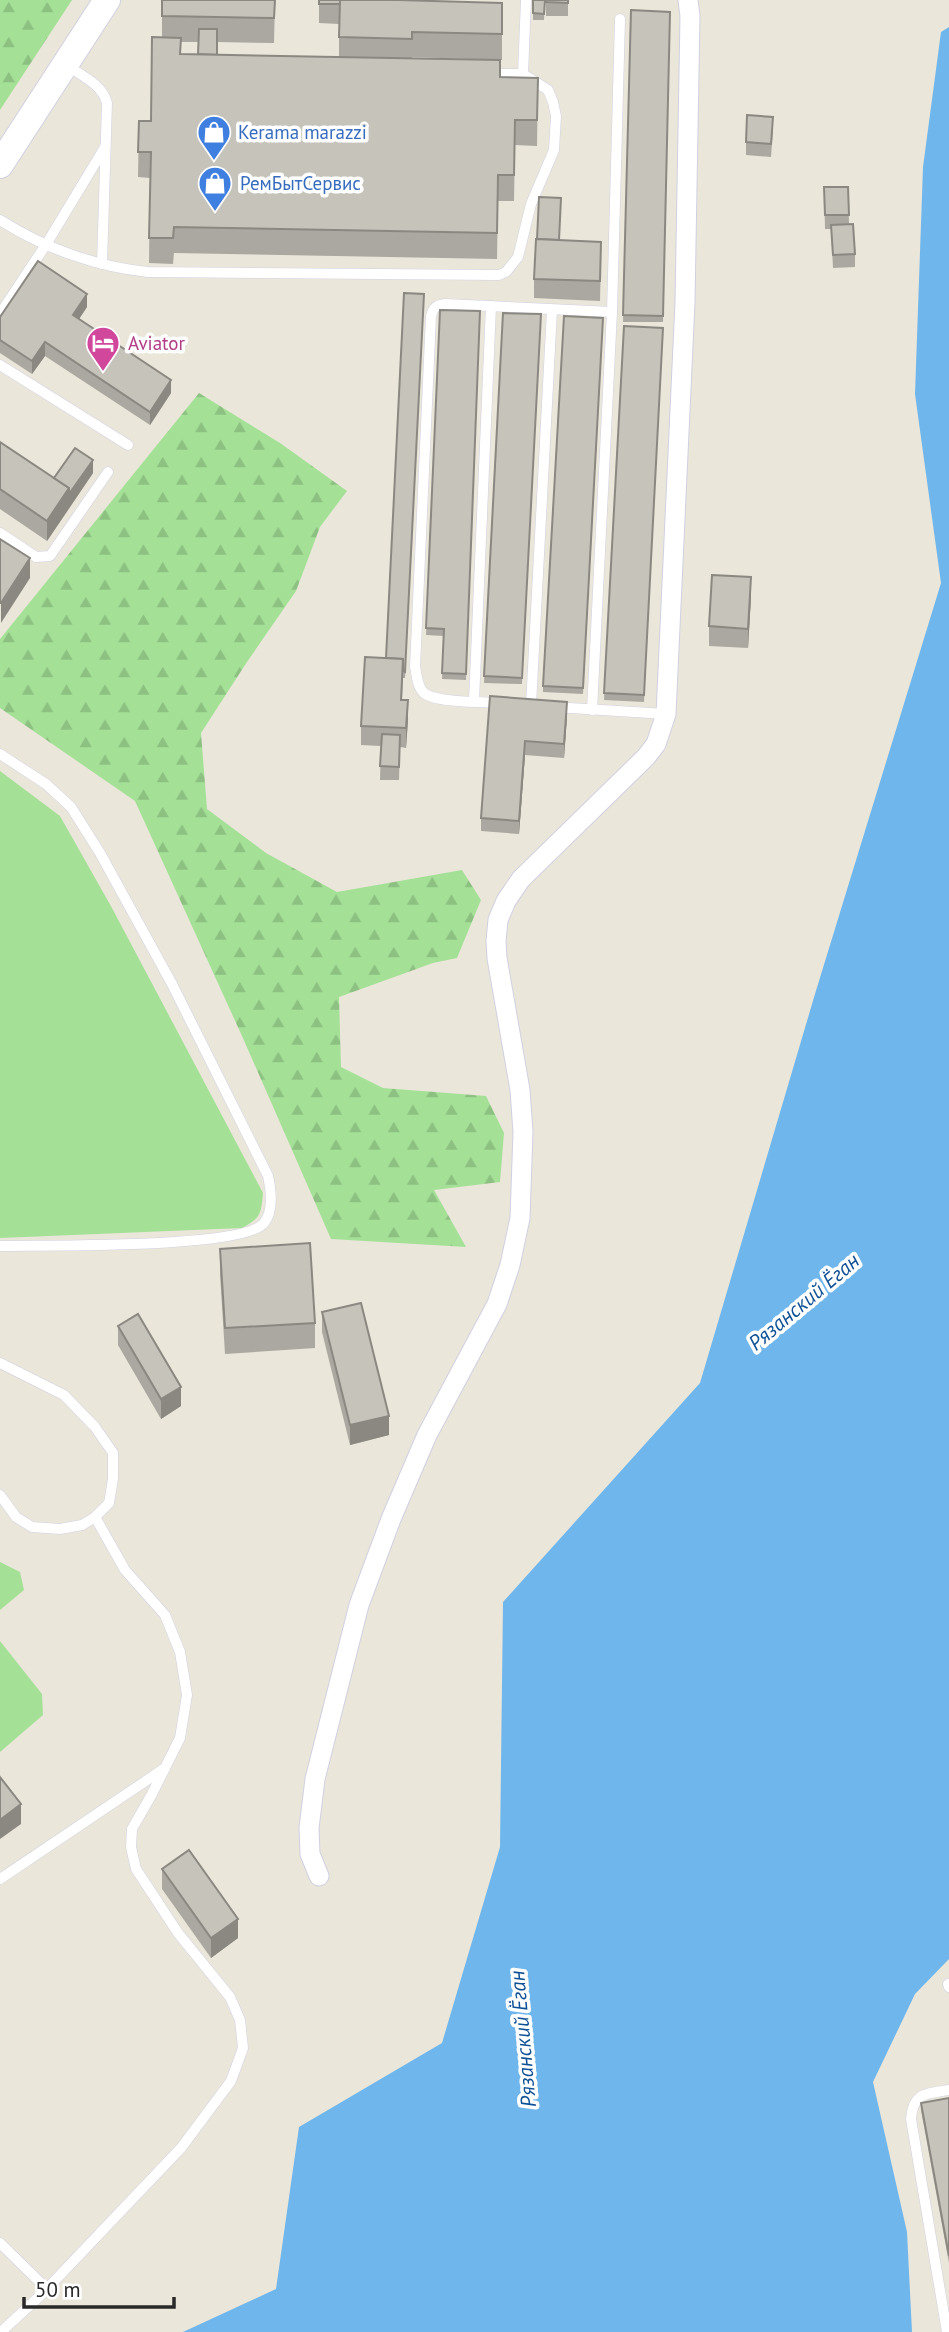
<svg xmlns="http://www.w3.org/2000/svg" width="949" height="2332" font-family="'PT Sans',sans-serif">
<defs>
<pattern id="forest-firs" width="22" height="20" patternUnits="userSpaceOnUse" patternTransform="scale(1.75)"><rect width="22" height="20" fill="#a4e197"/><path d="M5 1l3.5 6h-7zM16 11l3.5 6h-7z" fill="#8dc182"/></pattern>
</defs>
<rect width="100%" height="100%" fill="#ebe6da"/>
<g fill="#a4e197">
<path d="M0,771L60,816L112,908L263,1193C261,1214 261,1218 242,1228L0,1238Z"/>
<polygon points="0,1562 20,1572 24,1590 0,1610"/>
<polygon points="0,1641 42,1694 43,1715 0,1752"/>
</g>
<g fill="url(#forest-firs)">
<polygon points="0,0 72,0 0,110"/>
<polygon points="199,393 280,443 347,491 320,527 296,591 247,662 201,733 207,809 266,853 337,892 462,870 481,900 457,958 433,963 339,997 341,1067 383,1088 486,1096 504,1133 500,1182 434,1190 466,1247 331,1239 242,1036 135,801 0,708 0,639"/>
</g>
<polygon fill="#6eb6ec" points="949,27 949,1959 915,1994 873,2082 907,2232 912,2332 183,2332 276,2289 299,2127 442,2043 500,1847 503,1602 700,1383 815,994 941,583 915,394 923,167 941,32"/>
<g fill="none" stroke-linecap="round" stroke-linejoin="round">
<defs>
<g id="lane">
<path d="M66,65C82,76 102,84 107,103L102,264"/>
<polyline points="489,74 523,74"/>
<path d="M0,220C44,248 97,267 148,272L499,275L506,272L518,257L531,204L554,150L556,116L553,102L548,90L523,74L526,0"/>
<polyline points="0,314 47,243 105,147"/>
<polyline points="0,365 128,445"/>
<polyline points="0,533 36,557 50,556 108,472"/>
<polyline points="474,701 491,306"/>
<path d="M501,703C485,702 435,703 424,693C417,687 417,675 415,667L431,316C433,308 436,305 445,304L612,312"/>
<polyline points="531,705 552,310"/>
<polyline points="554,707 666,714"/>
<polyline points="592,710 612,312 620,19"/>
<path d="M0,754L46,784L71,807L100,853L172,984L268,1176C271,1190 274,1211 264,1223C244,1249 41,1245 0,1246"/>
<polyline points="0,1363 64,1395 95,1427 113,1453 113,1479 109,1503 95,1517 82,1525 60,1529 32,1527 16,1517 0,1495"/>
<polyline points="0,1879 165,1768"/>
<polyline points="948,1984 949,1987"/>
<polyline points="0,2243 47,2289"/>
<polyline points="1,2332 42,2294 181,2148 231,2081 243,2048 240,2020 230,1997 178,1933 136,1869 131,1847 132,1829 152,1794 180,1738 187,1695 180,1652 165,1615 125,1570 95,1517"/>
<path d="M947,2332L911,2119C913,2092 926,2094 949,2090"/>
</g>
<polyline id="street" points="319,1876 310,1854 309,1828 315,1779 359,1605 391,1519 427,1435 497,1304 510,1265 520,1218 523,1132 520,1090 497,958 496,941 498,920 506,901 521,879 646,757 656,744 666,714 685,302 690,16 688,0"/>
<polyline id="secondary" points="0,165 107,0"/>
</defs>
<use href="#lane" stroke="#d0d0e1" stroke-width="11"/>
<use href="#street" stroke="#d0d0e1" stroke-width="21"/>
<use href="#secondary" stroke="#d0d0e1" stroke-width="28"/>
<use href="#lane" stroke="#fff" stroke-width="10"/>
<use href="#street" stroke="#fff" stroke-width="19"/>
<use href="#secondary" stroke="#fff" stroke-width="26"/>
</g>
<g fill="#aaa8a0" fill-rule="evenodd">
<path d="M162,0H275L274,43L217,42V55L339,57V24L319,23V0L502,29V60H500V77L538,78L537,146L515,145L514,201H498L497,259L174,253L173,264L149,263L150,178L138,177L139,121H151L162,37ZM181,42H199L198,54H181ZM412,57L500,60L412,58Z"/>
<polygon points="533,0 545,0 544,20 533,20"/>
<rect x="546" y="0" width="22" height="16"/>
<polygon points="631,10 670,12 663,322 623,322"/>
<polygon points="773,130 771,157 746,155 746,142"/>
<polygon points="824,187 848,187 849,224 855,254 855,267 833,268 831,229 825,229"/>
<polygon points="561,211 559,240 601,261 600,301 534,298 534,279 537,239"/>
<polygon points="424,294 405,678 403,678 402,700 408,720 406,748 400,747 399,780 380,780 381,746 361,745 361,726 386,658"/>
<polygon points="87,307 79,319 171,393 150,425 45,356 32,374 0,353 0,317"/>
<polygon points="440,310 480,311 466,680 442,679 444,636 426,635"/>
<polygon points="503,313 541,314 522,684 484,683"/>
<polygon points="603,324 583,694 543,692 543,686"/>
<polygon points="624,326 663,328 644,702 604,700"/>
<polygon points="0,442 54,478 93,473 47,541 0,509"/>
<polygon points="751,597 748,648 709,646 709,626"/>
<polygon points="490,696 567,716 564,758 525,755 519,834 481,831 481,818"/>
<polygon points="220,1249 315,1323 315,1348 225,1354 220,1274"/>
<polygon points="322,1312 389,1435 350,1445 322,1332"/>
<polygon points="118,1326 181,1406 161,1419 118,1345"/>
<polygon points="162,1869 238,1938 211,1958 162,1889"/>
<polygon points="949,2098 949,2263 921,2110 921,2103"/>
</g>
<g fill="#8b8882">
<polygon points="87,294 87,307 73,328 73,315"/>
<polygon points="45,342 45,356 32,374 32,361"/>
<polygon points="171,380 171,393 150,425 150,412"/>
<polygon points="93,460 93,473 47,541 47,521 69,488"/>
<polygon points="30,558 30,578 1,623 1,603"/>
<polygon points="751,577 751,597 748,648 748,629"/>
<polygon points="408,700 408,720 406,748 406,728"/>
<polygon points="567,702 567,716 564,758 564,744"/>
<polygon points="525,741 525,755 519,834 519,821"/>
<polygon points="181,1387 181,1406 161,1419 161,1399"/>
<polygon points="389,1416 389,1435 350,1445 350,1425"/>
<polygon points="21,1804 21,1824 0,1839 0,1820"/>
<polygon points="238,1919 238,1938 211,1958 211,1938"/>
</g>
<g fill="#c6c3ba" stroke="#8b8882" stroke-width="2">
<polygon points="162,0 275,0 274,18 162,16"/>
<rect x="319" y="0" width="21" height="4"/>
<polygon points="340,0 398,0 502,3 502,34 412,32 412,39 339,37"/>
<polygon points="533,0 545,0 544,14 533,13"/>
<polygon points="546,0 568,0 568,3 546,2"/>
<polygon points="631,10 670,12 663,316 623,315"/>
<polygon points="199,29 217,29 217,55 198,54"/>
<polygon points="152,37 181,38 180,54 500,60 500,77 538,78 537,120 515,120 514,175 498,175 497,233 174,227 173,238 149,238 151,152 138,152 139,121 151,121"/>
<polygon points="747,115 773,117 771,144 746,142"/>
<polygon points="824,187 848,187 849,215 825,215"/>
<polygon points="539,197 561,198 559,240 537,239"/>
<polygon points="853,224 855,254 833,255 831,225"/>
<polygon points="536,239 601,242 600,281 534,279"/>
<polygon points="38,261 87,294 73,315 171,380 150,412 45,342 32,361 0,340 0,317"/>
<polygon points="404,293 424,294 405,672 403,671 403,659 386,658"/>
<polygon points="440,310 480,311 466,674 442,673 444,629 426,628"/>
<polygon points="503,313 541,314 522,678 484,676"/>
<polygon points="564,316 603,318 583,688 543,686"/>
<polygon points="624,326 663,328 644,695 604,693"/>
<polygon points="0,442 69,488 47,521 0,489"/>
<polygon points="75,448 93,460 69,494 69,488 54,478"/>
<polygon points="0,539 30,558 1,603 0,603"/>
<polygon points="712,575 751,577 748,629 709,626"/>
<polygon points="365,657 403,659 401,700 408,700 406,728 361,726"/>
<polygon points="490,696 567,702 564,744 525,741 519,821 481,818"/>
<polygon points="382,734 400,735 399,767 380,766"/>
<polygon points="310,1243 315,1323 225,1328 220,1249"/>
<polygon points="361,1303 389,1416 350,1425 322,1312"/>
<polygon points="138,1314 181,1387 161,1399 118,1326"/>
<polygon points="0,1777 21,1804 0,1820"/>
<polygon points="189,1850 238,1919 211,1938 162,1869"/>
<polygon points="949,2098 949,2256 921,2103"/>
</g>
<defs>
<symbol id="shop-pin" viewBox="-11 -11 22 30"><path d="M0 17L-7.5 6A9.5 9.5 0 1 1 7.5 6Z" fill="#3f7fe0" stroke="#fff"/><path d="M-5-2.5h2.3a2.7 3.5 0 0 1 5.4 0H5L5.5 6h-11ZM-1.5-2.5h3a1.5 2.3 0 0 0-3 0Z" fill="#fff"/></symbol>
<symbol id="hotel-pin" viewBox="-11 -11 22 30"><path d="M0 17L-7.5 6A9.5 9.5 0 1 1 7.5 6Z" fill="#d1479c" stroke="#fff"/><path d="M-6-4.5h1.5V1H6V5H4.5V3h-9V5H-6ZM-4 0a1.8 1.8 0 1 1 3.6 0ZM.5 0V-2.5h3Q6-2.5 6 0Z" fill="#fff"/></symbol>
</defs>
<g fill-rule="evenodd">
<use href="#shop-pin" x="195" y="113" width="38" height="52"/>
<use href="#shop-pin" x="196" y="164" width="38" height="52"/>
<use href="#hotel-pin" x="84" y="324" width="38" height="52"/>
</g>
<g text-anchor="middle" stroke-width="7" stroke-linejoin="round" paint-order="stroke">
<g font-size="19" fill="#366cbe" stroke="#fff" text-anchor="start">
<text x="238" y="139">Kerama marazzi</text>
<text x="240" y="190">РемБытСервис</text>
</g>
<g font-size="19" fill="#b23c85" stroke="#fff" text-anchor="start">
<text x="128" y="350">Aviator</text>
</g>
<g font-size="21" font-style="italic" fill="#0f5196" stroke="#fff">
<text transform="translate(804 1302) rotate(-40)" y="7">Рязанский Ёган</text>
<text transform="translate(523 2039) rotate(-95)" y="7">Рязанский Ёган</text>
</g>
</g>
<path d="M24 2297v10h150v-10" fill="none" stroke="#292929" stroke-width="3.5"/>
<text x="35" y="2297" font-size="21" fill="#292929" stroke="#ffffff" stroke-width="5" paint-order="stroke">50 m</text>
</svg>
